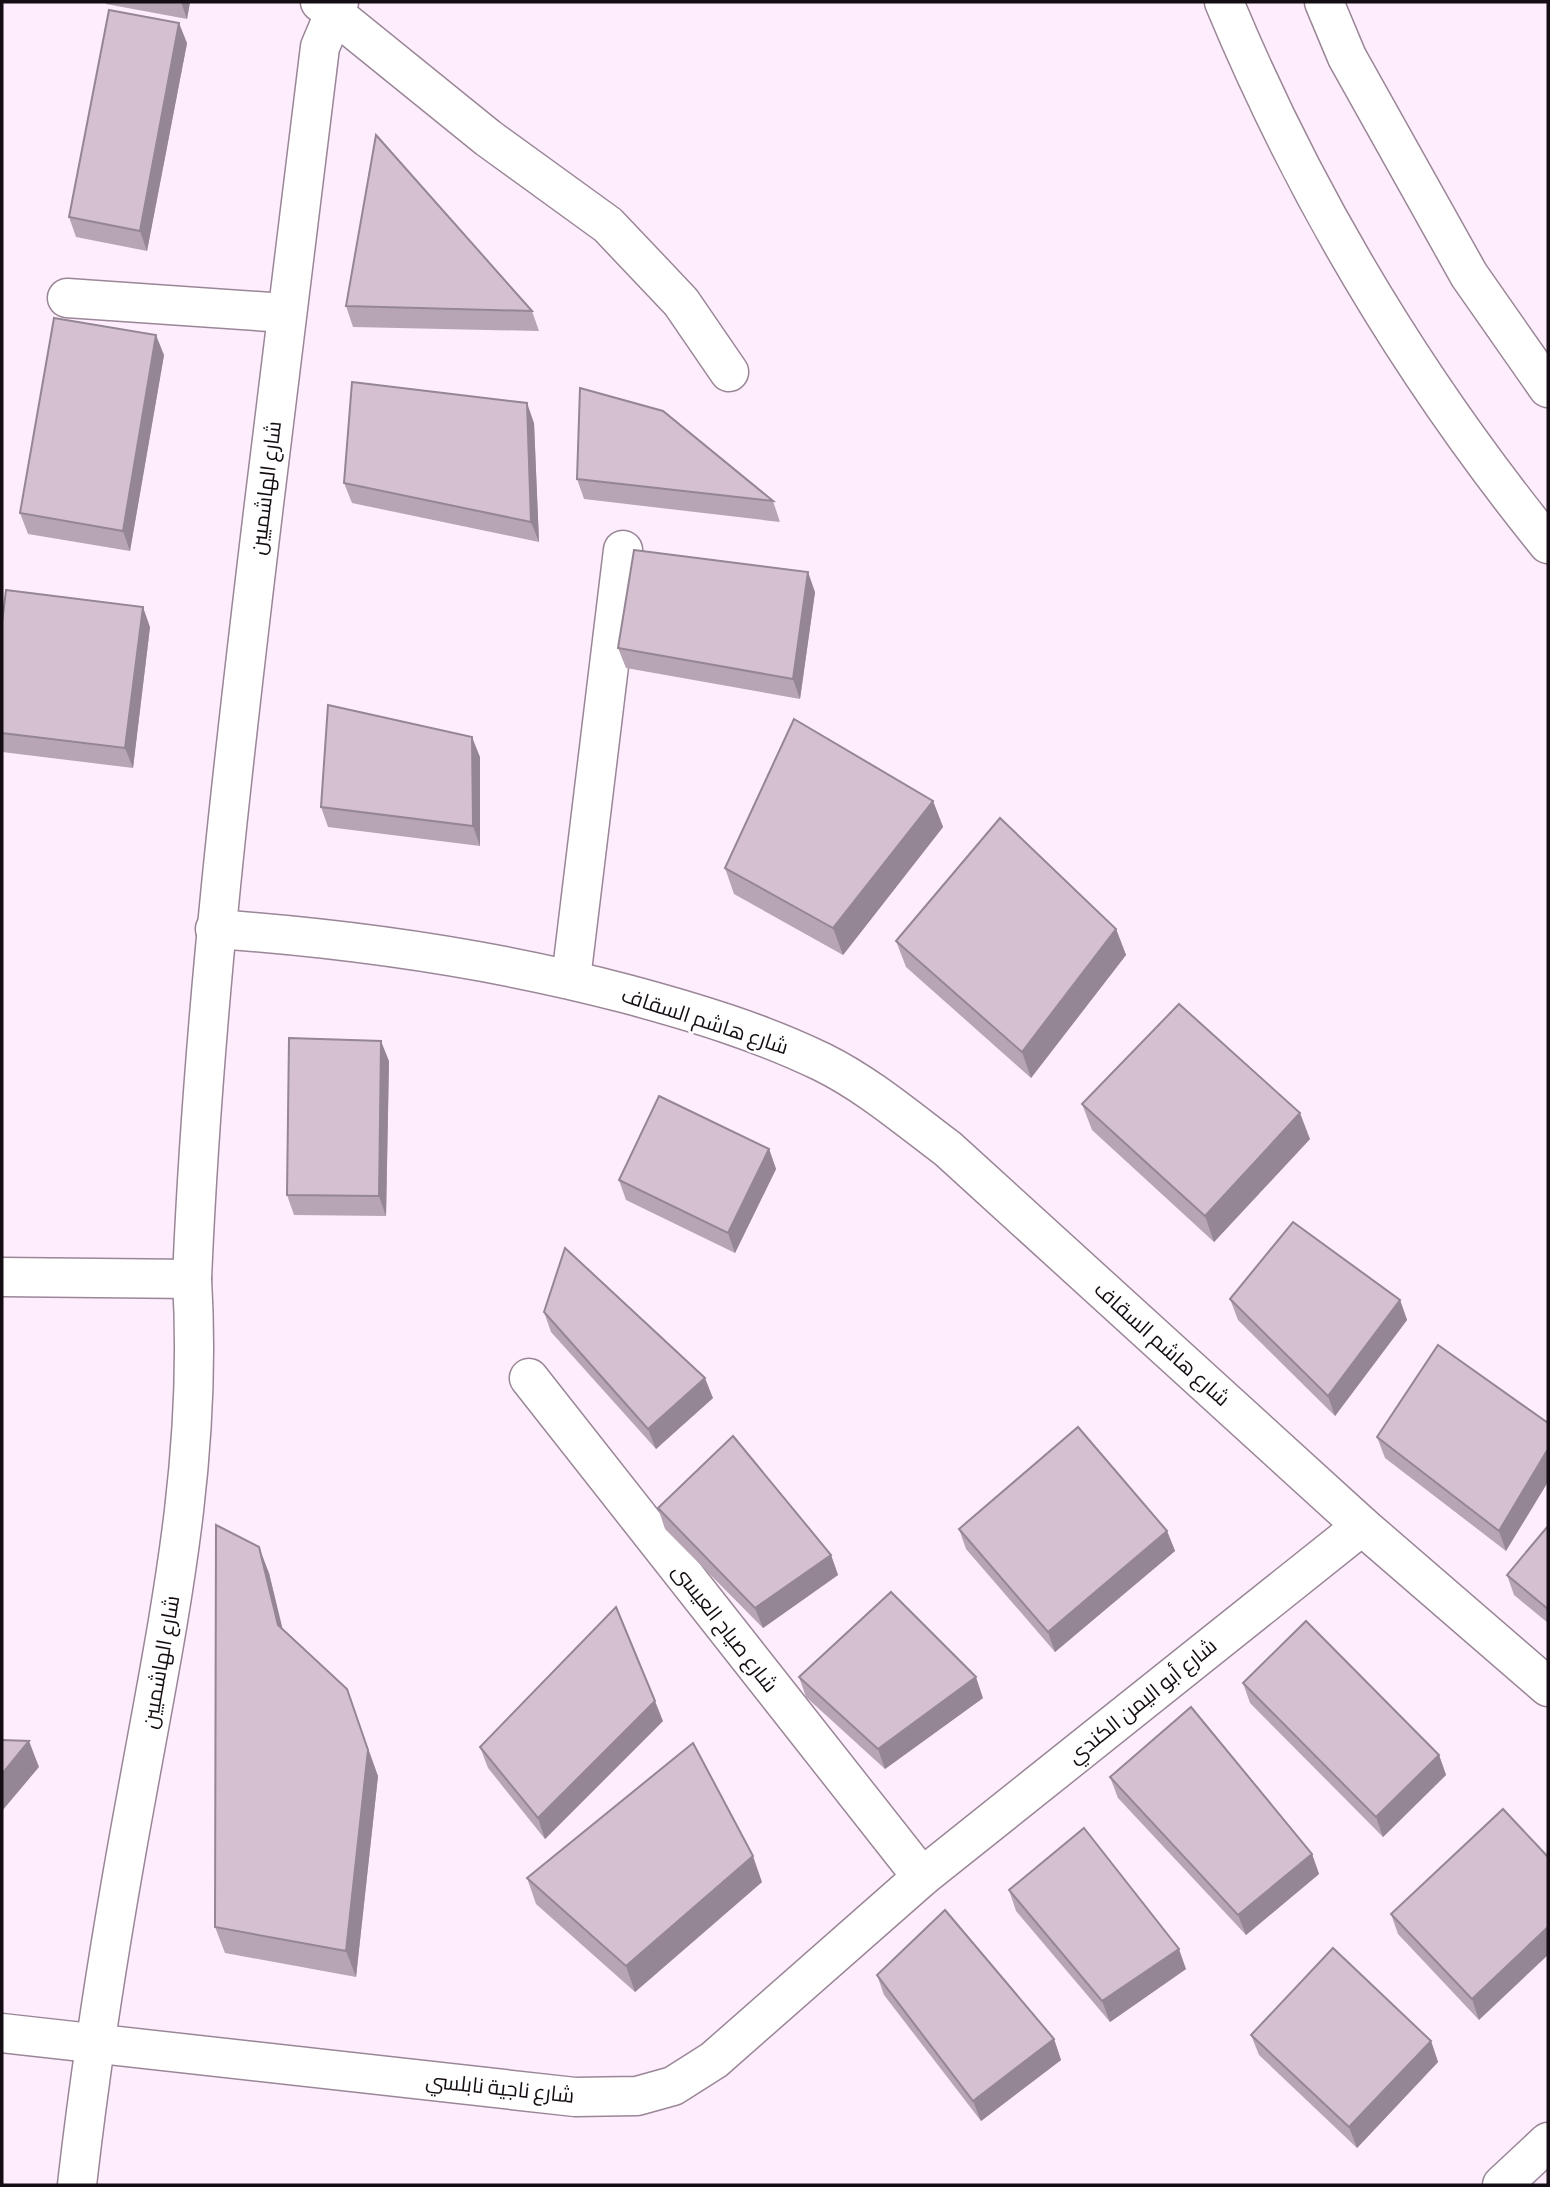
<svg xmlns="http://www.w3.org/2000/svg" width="1550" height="2187" font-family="Manrope,Cairo,sans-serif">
<rect width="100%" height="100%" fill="#feedfc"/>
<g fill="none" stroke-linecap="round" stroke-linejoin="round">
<defs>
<g id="street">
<polyline points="320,2 488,138 608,225 681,302 729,372"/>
<polyline points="67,298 285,313"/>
<polyline points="571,979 623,550"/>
<polyline points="529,1378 922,1877"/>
<polyline points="2,2033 575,2097 637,2096 673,2086 714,2060 922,1877 1362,1526"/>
<path d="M77,2185C92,2053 113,1923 137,1793C169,1616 203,1460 192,1279"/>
<polyline points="1502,2185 1548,2142"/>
</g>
<g id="secondary">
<path d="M215,929C355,939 491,958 627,994C694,1012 760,1032 822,1062C867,1084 908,1119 948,1149L1362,1526L1548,1687"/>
<path d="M2,1277L192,1279C203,1019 233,762 264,504C283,352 300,200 320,47L339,2"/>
</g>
<g id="highway">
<path d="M1224,2C1305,197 1415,380 1548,544"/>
<polyline points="1324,2 1347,57 1469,275 1548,388"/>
</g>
</defs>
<use href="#street" stroke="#9a8697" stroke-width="41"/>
<use href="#secondary" stroke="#9a8697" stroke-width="41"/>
<use href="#highway" stroke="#9a8697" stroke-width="41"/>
<use href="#street" stroke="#fff" stroke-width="38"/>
<use href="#secondary" stroke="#fff" stroke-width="38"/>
<use href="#highway" stroke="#fff" stroke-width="38"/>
</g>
<g fill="#b7a5b5">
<polygon points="105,2 190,2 187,19 106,4"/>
<polygon points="187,43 147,251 76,237 69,217"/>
<polygon points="346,306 532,311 539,331 353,327"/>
<polygon points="164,355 130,551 28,534 20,513"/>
<polygon points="534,423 539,542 352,503 344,483"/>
<polygon points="577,479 773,501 780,522 584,499"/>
<polygon points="815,592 800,699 626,668 618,648"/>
<polygon points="2,623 150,627 133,768 2,752"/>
<polygon points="480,757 480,846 328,827 321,807"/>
<polygon points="933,801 943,827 843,955 734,894 725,868"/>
<polygon points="1116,929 1126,955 1031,1078 906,967 896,941"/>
<polygon points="389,1061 386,1216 294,1215 287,1195"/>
<polygon points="1082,1104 1310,1139 1214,1242 1092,1130"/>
<polygon points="769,1149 776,1169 735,1253 626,1200 619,1180"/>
<polygon points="1230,1299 1400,1300 1407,1320 1335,1416 1238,1320"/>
<polygon points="544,1312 713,1398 656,1449 551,1332"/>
<polygon points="1548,1423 1506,1551 1385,1458 1377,1437"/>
<polygon points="658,1508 831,1555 838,1575 763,1628 665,1529"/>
<polygon points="1548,1526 1548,1623 1514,1595 1507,1575"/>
<polygon points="959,1529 1167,1531 1175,1551 1055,1652 966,1549"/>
<polygon points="269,1573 282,1629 378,1776 356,1977 225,1953 215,1927"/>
<polygon points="799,1677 983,1698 885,1769 806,1697"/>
<polygon points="1243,1683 1439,1755 1446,1775 1383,1837 1250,1703"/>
<polygon points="663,1721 545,1839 488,1768 480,1747"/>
<polygon points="1110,1777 1312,1854 1319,1874 1246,1935 1118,1798"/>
<polygon points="1503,1809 1479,2020 1398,1934 1391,1914"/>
<polygon points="527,1878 762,1882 635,1992 536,1904"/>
<polygon points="1009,1890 1186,1969 1110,2022 1016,1911"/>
<polygon points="877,1975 1054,2039 1061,2060 981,2121 884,1995"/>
<polygon points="1251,2035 1431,2041 1438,2062 1357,2148 1259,2055"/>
</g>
<g fill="#958693">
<polygon points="181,2 190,2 187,19"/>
<polygon points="179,23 187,43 147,251 140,231"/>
<polygon points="156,335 164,355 130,551 123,531"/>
<polygon points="527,403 534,423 539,542 531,522"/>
<polygon points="808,572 815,592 800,699 793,679"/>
<polygon points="143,607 150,627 133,768 125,748"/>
<polygon points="472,737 480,757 480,846 473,826"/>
<polygon points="933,801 943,827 843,955 833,928"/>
<polygon points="1116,929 1126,955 1031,1078 1022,1052"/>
<polygon points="381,1041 389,1061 386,1216 379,1196"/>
<polygon points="1300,1113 1310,1139 1214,1242 1205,1216"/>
<polygon points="769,1149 776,1169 735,1253 728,1233"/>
<polygon points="1400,1300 1407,1320 1335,1416 1328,1396"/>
<polygon points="705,1378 713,1398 656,1449 648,1429"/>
<polygon points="1548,1449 1548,1482 1506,1551 1499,1531"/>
<polygon points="1167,1531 1175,1551 1055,1652 1048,1632"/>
<polygon points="259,1547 269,1573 288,1651 278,1625"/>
<polygon points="831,1555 838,1575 763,1628 755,1608"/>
<polygon points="976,1677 983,1698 885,1769 878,1749"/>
<polygon points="347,1689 378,1776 356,1977 346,1951"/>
<polygon points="655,1701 663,1721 545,1839 538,1818"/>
<polygon points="29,1741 39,1767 2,1811 2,1774"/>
<polygon points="1439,1755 1446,1775 1383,1837 1376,1817"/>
<polygon points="1312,1854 1319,1874 1246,1935 1238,1915"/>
<polygon points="753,1856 762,1882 635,1992 626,1966"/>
<polygon points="1548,1927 1548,1955 1479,2020 1472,1999"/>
<polygon points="1179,1949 1186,1969 1110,2022 1102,2001"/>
<polygon points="1054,2039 1061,2060 981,2121 973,2101"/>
<polygon points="1431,2041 1438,2062 1357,2148 1349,2127"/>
</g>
<g fill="#d5c0d2" stroke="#958693" stroke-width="2">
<polygon points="109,10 179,23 140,231 69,217"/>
<polygon points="376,135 532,311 346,306"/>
<polygon points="54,318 156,335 123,531 20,513"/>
<polygon points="352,382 527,403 531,522 344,483"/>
<polygon points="580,388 663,411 773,501 577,479"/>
<polygon points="634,550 808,572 793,679 618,648"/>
<polygon points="6,590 143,607 125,748 2,733 2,623"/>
<polygon points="328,705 472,737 473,826 321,807"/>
<polygon points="794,719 933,801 833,928 725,868"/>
<polygon points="1000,818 1116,929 1022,1052 896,941"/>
<polygon points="1179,1004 1300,1113 1205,1216 1082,1104"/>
<polygon points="289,1038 381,1041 379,1196 287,1195"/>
<polygon points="659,1096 769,1149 728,1233 619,1180"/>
<polygon points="1293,1222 1400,1300 1328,1396 1230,1299"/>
<polygon points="565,1248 705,1378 648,1429 544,1312"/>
<polygon points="1438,1345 1548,1423 1548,1449 1499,1531 1377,1437"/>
<polygon points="1078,1427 1167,1531 1048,1632 959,1529"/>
<polygon points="733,1436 831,1555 755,1608 658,1508"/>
<polygon points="216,1525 259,1547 278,1625 347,1689 368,1750 346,1951 215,1927"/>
<polygon points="1548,1526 1548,1609 1507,1575"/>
<polygon points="891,1592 976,1677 878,1749 799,1677"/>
<polygon points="616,1607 655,1701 538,1818 480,1747"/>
<polygon points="1306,1621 1439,1755 1376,1817 1243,1683"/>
<polygon points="1191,1707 1312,1854 1238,1915 1110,1777"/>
<polygon points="2,1740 29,1741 2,1774"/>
<polygon points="693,1743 753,1856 626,1966 527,1878"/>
<polygon points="1503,1809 1548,1857 1548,1927 1472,1999 1391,1914"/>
<polygon points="1084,1828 1179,1949 1102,2001 1009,1890"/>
<polygon points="945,1910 1054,2039 973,2101 877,1975"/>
<polygon points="1333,1948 1431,2041 1349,2127 1251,2035"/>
</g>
<g text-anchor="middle" stroke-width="5" stroke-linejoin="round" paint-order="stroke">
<g font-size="21" fill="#140d13" stroke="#fff">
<text transform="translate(266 488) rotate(-83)" y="7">شارع الهاشميين</text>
<text transform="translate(705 1021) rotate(18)" y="7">شارع هاشم السقاف</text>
<text transform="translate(1162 1344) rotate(42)" y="7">شارع هاشم السقاف</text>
<text transform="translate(725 1628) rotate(52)" y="7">شارع صياح العيسى</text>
<text transform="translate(161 1662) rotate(-80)" y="7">شارع الهاشميين</text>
<text transform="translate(1142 1701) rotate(-39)" y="7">شارع أبو اليمن الكندي</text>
<text transform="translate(500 2088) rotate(6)" y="7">شارع ناجية نابلسي</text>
</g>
</g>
<rect width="1550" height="2187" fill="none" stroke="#140d13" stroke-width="7"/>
</svg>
